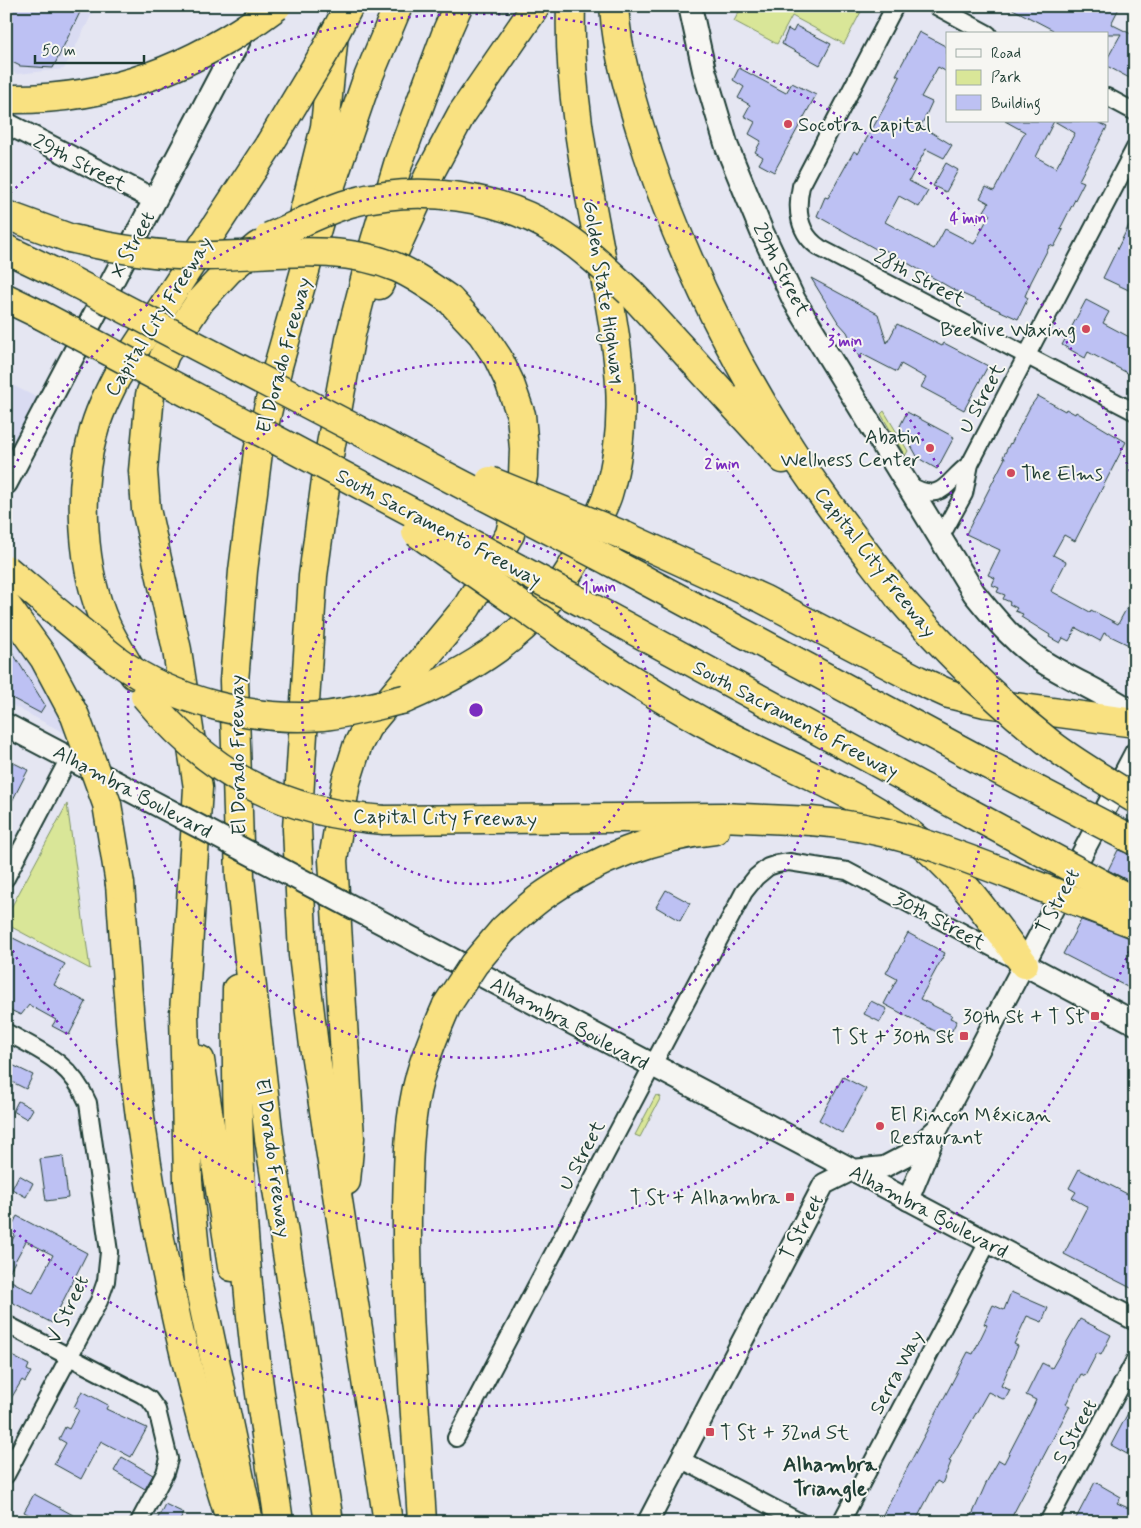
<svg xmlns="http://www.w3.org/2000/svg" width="1141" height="1528" font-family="Mynerve,sans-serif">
<rect width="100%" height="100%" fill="#e5e6f2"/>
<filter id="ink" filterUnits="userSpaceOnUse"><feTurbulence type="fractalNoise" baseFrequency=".02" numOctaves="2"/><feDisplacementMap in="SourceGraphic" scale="10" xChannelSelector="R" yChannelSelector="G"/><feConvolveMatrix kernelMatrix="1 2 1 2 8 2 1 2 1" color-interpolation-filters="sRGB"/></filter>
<g filter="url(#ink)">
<g fill="#d9dbf2">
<polygon points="6,6 96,6 64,69 17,74 6,69"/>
<polygon points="6,382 38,398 6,454"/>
<polygon points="6,619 74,738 6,702"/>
</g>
<g fill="#d9e698" stroke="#7c9266">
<polygon points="742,6 864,6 844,44 792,16 777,44 734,21"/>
<polygon points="884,411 908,451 905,456 881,414"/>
<polygon points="67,804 90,969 6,924 6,917"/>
<polygon points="656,1095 661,1097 640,1137 635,1135"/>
</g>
<g fill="#bdc1f3" stroke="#1f3d34" fill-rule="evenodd">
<polygon points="6,6 83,6 53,68 20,66 6,59"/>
<polygon points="1007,6 1120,6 1111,24 1135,36 1135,81 1107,66 1107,59 1121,34 1051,34 1053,30"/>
<polygon points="796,26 831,44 820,65 782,44 788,29 793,32"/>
<path d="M919,32L947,47V72L938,67L921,97L932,102L921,126L952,145L944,158L926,149L909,181L928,191L919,207L899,196L885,222L934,249L945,229L974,244L990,214L984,211L989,203L980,198L986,187L994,191L1025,132L1005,121H1095L1107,127L1079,180L1084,182L1060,229L1063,230L1054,247L1050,245L1031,282L1025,296L1028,298L1018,319L956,291L885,250L883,253L817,216L825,197L828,198L854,151L858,154L884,108L900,77L896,75ZM1054,121L1075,133L1056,168L1036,157Z"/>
<polygon points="739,68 786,93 792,83 816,95 774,172 759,164 763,157 755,152 761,141 749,134 755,122 744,116 750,105 738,98 744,87 733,80"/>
<polygon points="946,163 958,170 946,192 933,186"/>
<polygon points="1135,213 1135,293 1103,278"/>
<polygon points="811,278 878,314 887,343 897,324 942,346 944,343 988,366 964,410 921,387 926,378 901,364 897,372 862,354 860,359 847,332 838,322"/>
<polygon points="1086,300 1109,312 1103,323 1135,340 1135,377 1088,352 1085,358 1062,345"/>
<polygon points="1038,396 1065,411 1066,409 1075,414 1076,412 1126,442 1075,541 1064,535 1053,555 1066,562 1051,591 1090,612 1091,610 1118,624 1135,593 1135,648 1104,633 1100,641 1076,628 1069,641 1063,638 1060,643 1049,637 1050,635 1021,617 1023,614 1015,611 1017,608 1009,604 1010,602 1003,599 1005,595 997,592 999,588 992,585 995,578 988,575 1000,550 966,534 1005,458 1003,457 1010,443 1011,444 1030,407"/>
<polygon points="907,412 954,437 937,469 918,458 900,426"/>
<polygon points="6,642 45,705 40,713 6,695"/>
<polygon points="6,759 28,770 6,813"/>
<polygon points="1118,850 1135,856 1135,884 1108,870"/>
<polygon points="666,890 690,903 680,921 656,907"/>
<polygon points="1081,920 1135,939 1135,991 1063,954"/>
<polygon points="908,933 945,953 920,999 952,1015 950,1018 957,1021 948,1038 884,1004 897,979 886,973"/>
<polygon points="13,938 65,964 54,985 86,1002 69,1035 52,1026 56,1020 29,1005 21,1015 6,1008 8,1004 6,1003 6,950"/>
<polygon points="871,1001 887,1009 880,1022 864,1014"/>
<polygon points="6,1062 33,1075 26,1089 6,1079"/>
<polygon points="843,1077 866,1089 842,1133 819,1120"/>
<polygon points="18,1101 33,1109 27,1119 13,1111"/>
<polygon points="63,1156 68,1198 46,1201 40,1159"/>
<polygon points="1079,1169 1135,1198 1135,1290 1064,1254 1088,1207 1072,1198 1076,1192 1069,1188"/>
<polygon points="19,1175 33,1183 26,1197 12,1189"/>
<path d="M17,1216L87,1253L52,1323L6,1299V1251L15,1235L9,1232ZM26,1241L53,1255L33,1293L6,1278Z"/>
<polygon points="1011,1292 1048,1308 1042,1322 1027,1316 1014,1344 1018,1346 1001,1386 1010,1390 1005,1400 988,1392 949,1461 951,1462 942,1484 937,1481 915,1522 879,1522 968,1352 973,1354 987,1325 984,1324 993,1305 1004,1310"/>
<polygon points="1080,1319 1111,1335 1101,1355 1097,1353 1085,1376 1081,1374 1066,1404 1070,1406 1009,1522 969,1522 987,1481 999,1460 1004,1463 1033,1407 1036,1400 1026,1395 1042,1363 1052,1368"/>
<polygon points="12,1356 29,1365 27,1370 31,1372 25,1382 22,1380 6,1407 6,1368"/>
<polygon points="82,1391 108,1405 106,1409 147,1428 131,1457 101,1441 81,1479 54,1464 66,1443 59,1439 65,1427 69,1429 79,1410 74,1407"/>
<polygon points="1135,1400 1135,1453 1129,1450 1127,1454 1111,1445"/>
<polygon points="122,1457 153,1475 145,1489 114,1471"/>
<polygon points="1095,1482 1121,1497 1117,1503 1135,1511 1135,1522 1074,1522"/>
<polygon points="34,1494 86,1522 43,1522 24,1512"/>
<polygon points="165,1504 184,1513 179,1522 156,1522"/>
</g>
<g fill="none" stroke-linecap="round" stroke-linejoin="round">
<defs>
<g id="minor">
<path d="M895,6L801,186C796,209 798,234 820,248L1135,412"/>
<polyline points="936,6 988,34"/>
<polyline points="1107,97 1135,112"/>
<path d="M907,484C944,506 945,481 970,464"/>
<polyline points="940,538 964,494 970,464 1135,148"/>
<polyline points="6,878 69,758"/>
<path d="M6,1032C43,1052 71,1063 88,1103L109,1252L106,1281L99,1301L6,1475"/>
<polyline points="6,1324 141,1394 149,1399 157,1410 169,1459 165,1473 139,1522"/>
<polyline points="456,1438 744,892 756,877 768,867 777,864 789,862 847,871 1015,960"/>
<polyline points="680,1459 800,1522"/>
<polyline points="841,1522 988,1242"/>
<polyline points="1048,1522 1135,1360"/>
</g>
<g id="tertiary">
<polyline points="6,123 155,200"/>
<polyline points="852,1170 1135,1320"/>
<polyline points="908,1200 936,1132"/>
<polyline points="648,1522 824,1184 852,1170 884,1167 909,1154 938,1128 1135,753"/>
</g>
<g id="secondary">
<path d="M690,6L704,70L727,147L762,232L794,300L974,593C995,619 1016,645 1045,663C1074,681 1106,694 1135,714"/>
<polyline points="6,483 247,25"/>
<polyline points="6,725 143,797"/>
<polyline points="394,929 852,1170"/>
<polyline points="1024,964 1135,1023"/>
</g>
<g id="motorway">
<path d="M614,6C617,56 633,106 648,154C681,253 727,349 783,437C818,493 859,544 899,597"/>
<polyline points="6,215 69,238"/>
<polyline points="301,224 325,127 334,33"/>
<polyline points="6,249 62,276"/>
<polyline points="379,285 431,171 461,115 536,6"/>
<polyline points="630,292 783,459"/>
<polyline points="6,298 39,314"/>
<polyline points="625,536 763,599 918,680 949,694 985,703 1135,723"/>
<polyline points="611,562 987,764"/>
<polyline points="585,604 970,813"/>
<path d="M566,637C614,669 663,701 714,728C786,767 865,793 927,848C965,881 994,924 1024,964"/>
<path d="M134,675C124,658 114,642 106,625C82,571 77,490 93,434C98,414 107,396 116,378L269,145"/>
<path d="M405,699C486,664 547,623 586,541C593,526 603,510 608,494C632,415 617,345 603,266C587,181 568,94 571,6"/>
<polyline points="384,820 722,817 811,821"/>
<path d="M120,884C126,964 130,1045 141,1124C160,1259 190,1392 231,1522"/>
<path d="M503,930C517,917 532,903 547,893C596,859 655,836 715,830"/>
<path d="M237,989C235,1110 241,1232 255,1353C261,1409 271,1465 279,1522"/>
<polyline points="200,1060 232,1267"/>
<polyline points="346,1181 350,1138 333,860 346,782 357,747 367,727 467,607 510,534 523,476 524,449 521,415 509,381 498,358 482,334 450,300"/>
<polyline points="249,1522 198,1280 188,1181 184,1013 198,788 177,650 146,509 143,471 150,395 165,354 201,300 229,270 258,246"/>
<polyline points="329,1522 269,1138 253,996 240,877 234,681 243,571 258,452 278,366 322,211 365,85 398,6"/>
<polyline points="388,1522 314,1046 303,955 297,829 313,576 330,450 351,334 375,241 399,161 447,31 458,6"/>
<path d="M422,1522C416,1418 406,1315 407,1211C408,1167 408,1119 420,1076C427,1051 437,1028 447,1005"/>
</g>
</defs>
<use href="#minor" stroke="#1f3d34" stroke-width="20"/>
<use href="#tertiary" stroke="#1f3d34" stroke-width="24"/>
<use href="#secondary" stroke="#1f3d34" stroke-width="26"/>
<use href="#motorway" stroke="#1f3d34" stroke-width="31"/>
<use href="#minor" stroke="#f6f6f2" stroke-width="16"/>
<use href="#tertiary" stroke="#f6f6f2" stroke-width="20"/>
<use href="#secondary" stroke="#f6f6f2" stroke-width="22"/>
<use href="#motorway" stroke="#f9e181" stroke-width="28"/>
<defs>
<polyline id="secondary-bridge" points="143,797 394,929"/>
<g id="motorway-bridge">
<path d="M6,99C111,101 195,67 277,6"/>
<polyline points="269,145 326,50 349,6"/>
<path d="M269,237C296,226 326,209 354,202C420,185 498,195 556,231C584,248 606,270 630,292"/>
<path d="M69,238C114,249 158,256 205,256C268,256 338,242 398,268C416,276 433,288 450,300"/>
<polyline points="62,276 611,562"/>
<polyline points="39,314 585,604"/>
<polyline points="490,481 625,536"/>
<polyline points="416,532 566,637"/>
<path d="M6,569C43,600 80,632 118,661C172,701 257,722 323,716C351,713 378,705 405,699"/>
<path d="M899,597C945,650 996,701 1052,745C1078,765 1107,781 1135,799"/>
<polyline points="6,605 44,658 75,716 107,804 120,884"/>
<path d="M145,696C210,775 282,813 384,820"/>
<polyline points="987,764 1135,841"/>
<polyline points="970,813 1135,902"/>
<path d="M811,821C884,826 943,849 1010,875C1051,891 1093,908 1135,924"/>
<polyline points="447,1005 474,964 503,930"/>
</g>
</defs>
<use href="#secondary-bridge" stroke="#1f3d34" stroke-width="26" stroke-linecap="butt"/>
<use href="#motorway-bridge" stroke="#1f3d34" stroke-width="31" stroke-linecap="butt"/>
<use href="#secondary-bridge" stroke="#f6f6f2" stroke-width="22"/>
<use href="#motorway-bridge" stroke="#f9e181" stroke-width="28"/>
</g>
</g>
<g fill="none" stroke="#7b2cbf" stroke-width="2.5" stroke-dasharray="2.5 5">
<circle cx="476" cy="710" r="174"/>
<circle cx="476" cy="710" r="348"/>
<path d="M7 481A522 522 0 1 1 7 939"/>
<path d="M1134 937A696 696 0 0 1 10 1227M10 193A696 696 0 0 1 1134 483"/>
</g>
<g fill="#d1495b" stroke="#f6f6f2" stroke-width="2">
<circle cx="788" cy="124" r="5"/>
<circle cx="1086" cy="329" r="5"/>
<circle cx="930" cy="448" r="5"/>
<circle cx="1011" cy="473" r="5"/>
<rect x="1090" y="1011" width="10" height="10" rx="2.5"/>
<rect x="959" y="1031" width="10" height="10" rx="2.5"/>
<circle cx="880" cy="1126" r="5"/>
<rect x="785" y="1192" width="10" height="10" rx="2.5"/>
<rect x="705" y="1427" width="10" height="10" rx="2.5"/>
</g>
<g text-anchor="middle" stroke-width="4" stroke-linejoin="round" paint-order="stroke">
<g font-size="20" fill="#1f3d34" stroke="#f6f6f2" text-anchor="end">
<text x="798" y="131" text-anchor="start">Socotra Capital</text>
<text x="1076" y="336">Beehive Waxing</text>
<text x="920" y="443">Abatin<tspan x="920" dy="23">Wellness Center</tspan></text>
<text x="1021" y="480" text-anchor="start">The Elms</text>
<text x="1085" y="1023">30th St + T St</text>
<text x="954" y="1043">T St + 30th St</text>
<text x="890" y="1121" text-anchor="start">El Rincon Méxican<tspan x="890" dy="23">Restaurant</tspan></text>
<text x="780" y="1204">T St + Alhambra</text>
<text x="720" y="1439" text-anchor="start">T St + 32nd St</text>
</g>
<g font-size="20" fill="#1f3d34" stroke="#f6f6f2">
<text transform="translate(80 162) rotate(27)" y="7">29th Street</text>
<text transform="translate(132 244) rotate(-62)" y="7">X Street</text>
<text transform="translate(782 269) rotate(63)" y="7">29th Street</text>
<text transform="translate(920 277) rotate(28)" y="7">28th Street</text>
<text transform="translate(605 292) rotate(81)" y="7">Golden State Highway</text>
<text transform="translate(158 316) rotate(-58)" y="7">Capital City Freeway</text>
<text transform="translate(283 355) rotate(-75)" y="7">El Dorado Freeway</text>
<text transform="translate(981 398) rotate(-62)" y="7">U Street</text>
<text transform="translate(439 527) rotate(28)" y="7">South Sacramento Freeway</text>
<text transform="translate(876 562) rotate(52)" y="7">Capital City Freeway</text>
<text transform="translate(796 719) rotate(28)" y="7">South Sacramento Freeway</text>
<text transform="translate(237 755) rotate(-91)" y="7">El Dorado Freeway</text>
<text transform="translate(133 791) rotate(28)" y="7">Alhambra Boulevard</text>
<text transform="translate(445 817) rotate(1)" y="7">Capital City Freeway</text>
<text transform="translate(1057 901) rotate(-62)" y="7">T Street</text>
<text transform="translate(940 920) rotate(28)" y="7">30th Street</text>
<text transform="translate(570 1023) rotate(28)" y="7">Alhambra Boulevard</text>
<text transform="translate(581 1155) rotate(-62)" y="7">U Street</text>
<text transform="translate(274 1158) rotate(82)" y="7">El Dorado Freeway</text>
<text transform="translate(929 1211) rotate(28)" y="7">Alhambra Boulevard</text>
<text transform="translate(801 1227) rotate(-62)" y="7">T Street</text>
<text transform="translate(67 1309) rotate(-65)" y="7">V Street</text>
<text transform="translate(896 1372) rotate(-62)" y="7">Serra Way</text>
<text transform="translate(1074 1431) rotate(-61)" y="7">S Street</text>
</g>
<g font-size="21" font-weight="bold" fill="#1f3d34" stroke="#f6f6f2">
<text x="830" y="1471">Alhambra<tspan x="830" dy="24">Triangle</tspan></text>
</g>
</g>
<circle cx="476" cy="710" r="8" fill="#7b2cbf" stroke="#f6f6f2" stroke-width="2.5"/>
<g font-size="15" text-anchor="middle" font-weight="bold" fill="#7b2cbf" stroke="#f6f6f2" stroke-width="4" stroke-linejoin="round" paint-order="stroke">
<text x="968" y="223">4 min</text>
<text x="845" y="346">3 min</text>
<text x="722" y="469">2 min</text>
<text x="599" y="592">1 min</text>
</g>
<rect width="1141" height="1528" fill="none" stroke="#f6f6f2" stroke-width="25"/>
<rect x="12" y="12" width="1116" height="1503" fill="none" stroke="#1f3d34" stroke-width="2" filter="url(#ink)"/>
<rect x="946" y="32" width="162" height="90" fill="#f6f6f2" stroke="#a0aca6"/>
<rect x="956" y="49" width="25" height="8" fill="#f6f6f2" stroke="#a0aca6"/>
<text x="991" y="58" font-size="15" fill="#1f3d34">Road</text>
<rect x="956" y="70" width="25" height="15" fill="#d9e698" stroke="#a0aca6"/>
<text x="991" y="82" font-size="15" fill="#1f3d34">Park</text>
<rect x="956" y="95" width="25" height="15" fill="#bdc1f3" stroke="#a0aca6"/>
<text x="991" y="108" font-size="15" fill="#1f3d34">Building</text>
<path d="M35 55v8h109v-8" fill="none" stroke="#1f3d34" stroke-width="2.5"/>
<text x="42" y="55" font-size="15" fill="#1f3d34" stroke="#f6f6f2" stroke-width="4" paint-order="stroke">50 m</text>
</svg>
